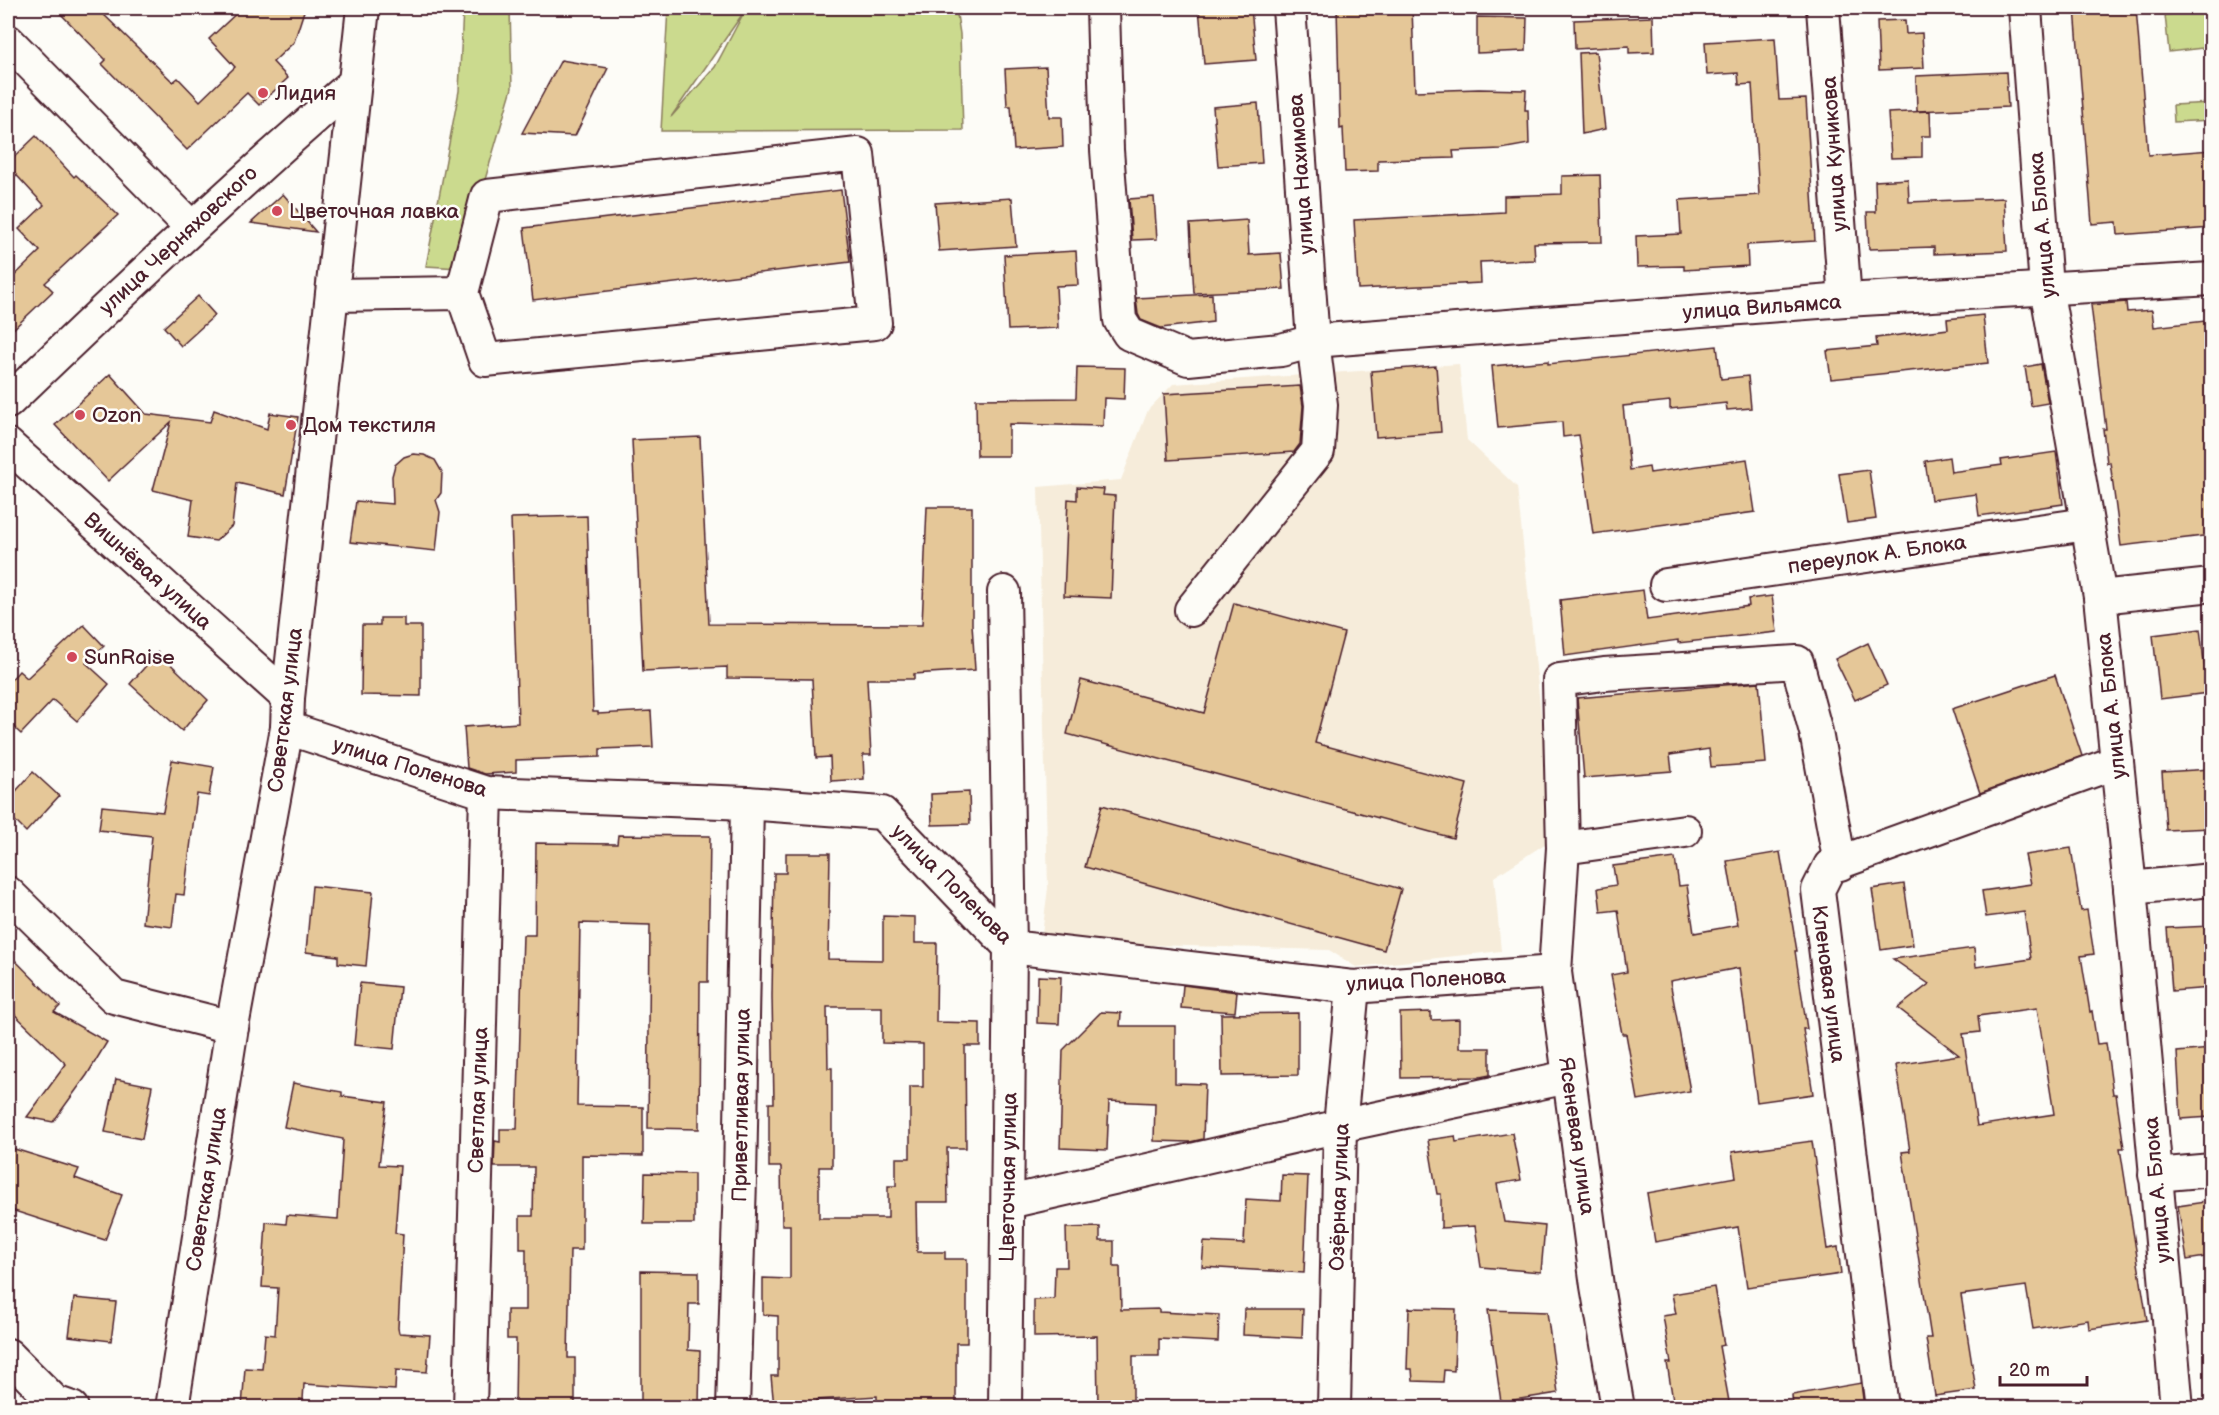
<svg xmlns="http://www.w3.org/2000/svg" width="2219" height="1415" font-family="'Balsamiq Sans',sans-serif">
<rect width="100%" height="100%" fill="#fdfcf7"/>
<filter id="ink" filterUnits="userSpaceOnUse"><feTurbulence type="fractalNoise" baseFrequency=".0167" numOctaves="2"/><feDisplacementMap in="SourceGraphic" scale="12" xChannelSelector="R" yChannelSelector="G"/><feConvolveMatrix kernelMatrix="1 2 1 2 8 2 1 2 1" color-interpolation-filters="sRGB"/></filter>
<g filter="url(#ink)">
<polygon fill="#f6ecda" points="1459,364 1467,440 1517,487 1554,838 1494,877 1501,951 1356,967 1329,950 1041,942 1048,888 1038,487 1121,480 1148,410 1173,384"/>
<g fill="#cbda8e" stroke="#8a7c5c" stroke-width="1.5" fill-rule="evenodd">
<polygon points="463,8 510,8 512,88 459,268 426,266 459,91"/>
<path d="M668,8H956L960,34L963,130L661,131ZM742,16L715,67L671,117L741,16Z"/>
<polygon points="2211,10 2211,47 2169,52 2165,15"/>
<polygon points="2211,103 2211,120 2174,122 2173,105"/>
</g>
<g fill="#e5c798" stroke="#4a1f2b" stroke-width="1.5" fill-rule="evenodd">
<polygon points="55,8 97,8 173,82 178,78 200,101 235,67 209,39 242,8 305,8 294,42 273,62 288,78 259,105 247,93 187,150 102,64 106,60"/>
<polygon points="1199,8 1251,8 1256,60 1204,64"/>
<polygon points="1337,8 1412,8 1415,91 1479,89 1526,90 1525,110 1528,110 1529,144 1501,149 1453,151 1454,158 1378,160 1378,171 1345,172 1343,128 1340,129"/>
<polygon points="2075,8 2136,8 2148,155 2211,150 2211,228 2118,235 2117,222 2092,224"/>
<polygon points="1477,17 1527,18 1526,51 1477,53"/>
<polygon points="1653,17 1654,52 1629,53 1629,46 1575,49 1574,20"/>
<polygon points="1905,20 1906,34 1922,33 1924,68 1879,70 1877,21"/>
<polygon points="1775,38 1779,100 1806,99 1815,241 1747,245 1748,266 1684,270 1684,266 1637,267 1636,236 1681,234 1679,200 1759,195 1752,84 1739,85 1738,73 1707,75 1705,42"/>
<polygon points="1596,52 1605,129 1582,134 1579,53"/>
<polygon points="561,60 608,68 575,136 522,133"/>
<polygon points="1046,67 1049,117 1062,117 1063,147 1014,150 1011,106 1007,106 1005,69"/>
<polygon points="2006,72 2008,107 1917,111 1916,76"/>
<polygon points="1258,103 1262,163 1218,166 1213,107"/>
<polygon points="1930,111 1931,136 1922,136 1922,157 1891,158 1888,113"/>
<polygon points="36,136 74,177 76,175 118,215 45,283 53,291 8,334 8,282 40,251 19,229 44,205 8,166 8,163"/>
<polygon points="1600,175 1602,242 1534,243 1535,260 1480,262 1481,283 1358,289 1354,220 1504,212 1504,196 1562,194 1562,176"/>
<polygon points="1908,179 1909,202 2004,198 2007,251 1934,254 1934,247 1869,249 1867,212 1876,212 1875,181"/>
<polygon points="841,190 850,262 533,300 524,228"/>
<polygon points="283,194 316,232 251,223"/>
<polygon points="1154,197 1157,239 1132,240 1129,199"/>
<polygon points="1012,198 1016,246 939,251 935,203"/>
<polygon points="1247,220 1249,255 1281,253 1284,289 1194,293 1190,224"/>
<polygon points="1076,251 1078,285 1056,286 1058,328 1008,330 1004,255"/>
<polygon points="1212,294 1213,322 1161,328 1141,320 1138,314 1136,298"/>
<polygon points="198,296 215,315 181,346 164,327"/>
<polygon points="2126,302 2127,312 2152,310 2154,327 2205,321 2211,372 2211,535 2121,546 2110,462 2107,463 2103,429 2106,429 2091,305"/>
<polygon points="1983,315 1988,363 1831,379 1827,351 1877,346 1876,338 1948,329 1947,319"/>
<polygon points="1717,346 1721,379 1748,376 1751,408 1727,410 1726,403 1670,409 1670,401 1623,406 1630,470 1649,467 1650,473 1747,459 1755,512 1593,534 1579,435 1563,437 1562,422 1498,428 1492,366 1548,361 1548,364"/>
<polygon points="2041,364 2048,403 2031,406 2025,367"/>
<polygon points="1436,366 1441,432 1376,437 1371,371"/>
<polygon points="1077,367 1125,368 1124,399 1104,398 1103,426 1009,424 1009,456 977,456 976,399 1076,398"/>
<polygon points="110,374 146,414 210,422 214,410 267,429 270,413 298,417 285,494 237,483 232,526 216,541 188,537 193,500 153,490 171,422 108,481 55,425"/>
<polygon points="1300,386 1303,406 1300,444 1294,452 1168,460 1164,394"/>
<polygon points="700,437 709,624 922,625 927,507 972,507 972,624 975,670 914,674 914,679 867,679 871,755 863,755 864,779 831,781 830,757 816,758 812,679 727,678 727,667 643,671 632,440"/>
<polygon points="2056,452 2063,504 1979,516 1976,494 1931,500 1925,461 1949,457 1951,472 2002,465 2001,460"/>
<polygon points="413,454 424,455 435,460 442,472 441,493 436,500 440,512 436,551 350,542 356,501 393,504 392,476 395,465 404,457"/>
<polygon points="1869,470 1876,519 1847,523 1839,474"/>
<polygon points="1077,487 1104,489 1103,495 1115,496 1111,598 1064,596 1068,499 1077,500"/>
<polygon points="587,516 593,712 598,712 598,714 651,711 653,747 600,749 600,757 516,760 516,772 485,774 467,768 464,727 518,723 511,518"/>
<polygon points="1643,590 1647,620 1749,606 1748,599 1772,596 1777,632 1678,643 1678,640 1565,656 1560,600"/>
<polygon points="1234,603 1344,633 1315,743 1467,784 1453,838 1067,734 1081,680 1204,713"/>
<polygon points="380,618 404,618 404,626 421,626 421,696 361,695 362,625 380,625"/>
<polygon points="84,625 104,646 86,663 109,684 77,721 53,700 21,734 8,722 8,683 19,671 27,678"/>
<polygon points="2200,629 2208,693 2160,699 2153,635"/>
<polygon points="1868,643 1887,685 1855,700 1835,659"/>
<polygon points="158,652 208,700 182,731 130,684"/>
<polygon points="2055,675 2082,756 1980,793 1952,709"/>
<polygon points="1759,682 1766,763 1711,767 1709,749 1670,755 1672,771 1584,778 1577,698"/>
<polygon points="172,760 214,767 209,796 197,794 184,895 176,894 172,927 143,923 152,836 99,830 102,806 163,812"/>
<polygon points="2211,769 2211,828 2166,830 2162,772"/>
<polygon points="33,772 59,796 26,832 8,814 8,800"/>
<polygon points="969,792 970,824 932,825 931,794"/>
<polygon points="1102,805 1401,889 1384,950 1085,867"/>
<polygon points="618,835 710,836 708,982 700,982 699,1129 648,1128 650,925 580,923 577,1106 643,1107 643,1156 582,1155 582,1250 570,1250 568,1358 575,1358 575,1407 515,1407 516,1339 507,1339 507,1310 526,1310 526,1249 520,1249 520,1216 533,1216 534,1167 494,1167 495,1141 500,1142 500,1129 517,1129 523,935 535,935 536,843 617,844"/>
<path d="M2071,848L2081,911L2087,910L2094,954L2081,956L2090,1012L2092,1011L2097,1044L2106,1043L2113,1094H2116L2124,1148H2120L2147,1320L2089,1329L2088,1320L2033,1329L2026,1286L1961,1295L1976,1390L1935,1396L1926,1338H1931L1902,1152L1910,1151L1896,1065L1959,1055L1898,1008L1929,984L1893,959L1974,948L1976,967L2031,959L2024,912L1986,917L1982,891L2031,884L2025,855ZM2037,1008L2054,1114L1977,1126L1963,1034L1980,1032L1978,1016Z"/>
<polygon points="1780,852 1797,951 1795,951 1807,1029 1803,1029 1813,1094 1757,1102 1739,968 1670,981 1690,1091 1638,1100 1626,1034 1622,1034 1611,975 1627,972 1618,910 1601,912 1598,888 1616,885 1613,866 1675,858 1679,886 1687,885 1694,933 1738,925 1727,861"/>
<path d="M786,853H830L828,959L883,960V916L915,917V943H937L936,1022L980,1023V1046H965L966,1148H947L948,1202H916L917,1252H945V1259H967V1343H956V1407H877V1396L817,1400L818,1407H774L771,1376H778V1316L763,1315V1278L790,1279V1225H782L781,1167H769V1103H774L772,996L774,873H786ZM827,1007H882V1043L923,1044V1087H910V1158H896V1186H888V1218H819V1167H832V1068H828Z"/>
<polygon points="1904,884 1913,945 1881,950 1872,889"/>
<polygon points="312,886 373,892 366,966 338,963 338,956 306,952"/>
<polygon points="2211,926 2211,988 2172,991 2167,928"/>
<polygon points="8,953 60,1006 54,1012 107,1042 87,1075 53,1122 27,1117 66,1064 8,1008"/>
<polygon points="1038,976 1061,977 1059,1024 1037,1023"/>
<polygon points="360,983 400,987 394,1049 354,1045"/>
<polygon points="1183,985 1237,992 1235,1012 1181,1008"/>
<polygon points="1101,1012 1121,1013 1120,1026 1175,1026 1175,1083 1205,1084 1203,1139 1190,1142 1154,1141 1155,1103 1109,1101 1107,1150 1060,1148 1063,1050"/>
<polygon points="1431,1012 1431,1020 1459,1019 1459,1048 1490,1048 1490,1075 1480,1077 1401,1078 1400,1013"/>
<polygon points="1298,1013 1298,1075 1222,1076 1221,1014"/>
<polygon points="2211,1049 2211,1117 2181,1119 2177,1052"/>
<polygon points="116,1079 152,1086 142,1139 105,1132"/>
<polygon points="293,1083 342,1092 342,1096 387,1102 379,1165 400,1166 395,1233 403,1234 398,1328 399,1333 430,1335 427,1372 396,1370 395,1390 304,1384 303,1400 300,1399 299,1407 242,1407 245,1368 262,1369 265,1334 275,1335 278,1288 262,1287 266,1222 286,1224 287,1215 338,1219 343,1139 284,1127"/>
<polygon points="1512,1133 1521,1180 1497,1184 1504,1222 1545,1226 1541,1272 1481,1267 1475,1226 1441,1228 1441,1194 1437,1194 1428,1140 1455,1136 1456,1142"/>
<polygon points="1812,1141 1827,1249 1838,1247 1841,1274 1747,1287 1738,1227 1655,1242 1647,1193 1736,1177 1732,1152"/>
<polygon points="8,1147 79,1169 75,1178 122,1195 105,1240 8,1209"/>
<polygon points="645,1173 694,1174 694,1224 644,1224"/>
<polygon points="1282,1175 1308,1176 1304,1273 1202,1267 1204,1242 1244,1244 1246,1199 1281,1201"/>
<polygon points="2211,1201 2211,1256 2187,1260 2178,1206"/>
<polygon points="1100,1227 1100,1241 1114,1241 1114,1267 1120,1267 1121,1310 1159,1309 1159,1312 1219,1315 1218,1342 1159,1339 1159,1356 1133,1356 1133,1407 1098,1407 1097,1336 1034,1337 1034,1300 1054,1299 1055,1267 1067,1267 1066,1228"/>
<polygon points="641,1271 699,1272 699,1304 689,1304 688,1350 700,1351 699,1407 641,1407"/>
<polygon points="1714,1287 1724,1345 1719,1346 1730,1407 1674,1407 1667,1363 1671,1363 1663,1316 1676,1314 1672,1294"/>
<polygon points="74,1298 116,1302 111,1341 69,1336"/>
<polygon points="1409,1308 1456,1309 1454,1371 1444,1370 1443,1382 1413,1381 1412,1369 1407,1369"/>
<polygon points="1244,1309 1303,1309 1302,1338 1243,1335"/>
<polygon points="1488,1310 1547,1312 1558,1393 1501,1402"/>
<polygon points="1861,1383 1864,1407 1793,1407 1792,1395"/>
</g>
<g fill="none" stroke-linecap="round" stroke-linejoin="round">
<defs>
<g id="minor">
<polyline points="1103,8 1107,150 1120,320 1129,334 1188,359 1281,350 1313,341 1845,300 2212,279"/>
<polyline points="1823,8 1845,300"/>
<polyline points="2025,8 2046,287 2100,597 2130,888 2177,1408"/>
<polyline points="8,41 191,227"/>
<polyline points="332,295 462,293 485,360 875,323 858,154 487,196 462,293"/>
<path d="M8,402C121,293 235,186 354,83"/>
<polyline points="8,445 288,698"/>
<polyline points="1666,585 2087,524"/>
<polyline points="1004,592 1010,947 1005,1408"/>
<polyline points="2100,597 2212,585"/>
<polyline points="1191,610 1318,451 1321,405 1313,341 1289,8"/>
<polyline points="287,728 486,793 747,803 882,813 1010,947 1353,987 1555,972"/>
<polyline points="1563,848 1685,831"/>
<polyline points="2130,888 2212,880"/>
<polyline points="8,893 114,997 232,1027"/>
<polyline points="2155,1175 2212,1170"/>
<polyline points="1009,1202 1340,1126 1568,1077"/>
<polyline points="8,1355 55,1402 72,1408"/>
<polyline points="172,1408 232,1027 287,728 288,698 363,8"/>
<polyline points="470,1408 486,793"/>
<polyline points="733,1408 740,1180 747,803"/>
<polyline points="1334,1408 1340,1126 1353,987"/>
<polyline points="1618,1408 1597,1286 1555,972 1563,848 1559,680 1604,674 1797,662 1816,732 1840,864"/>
<polyline points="1882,1408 1818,890 1830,866 2117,762"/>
</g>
</defs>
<use href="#minor" stroke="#4a1f2b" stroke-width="36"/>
<use href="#minor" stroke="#fdfcf7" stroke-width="32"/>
</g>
</g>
<g fill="#d1495b" stroke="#fdfcf7" stroke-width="2">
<circle cx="263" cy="93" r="6"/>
<circle cx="277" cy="211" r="6"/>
<circle cx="80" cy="415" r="6"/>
<circle cx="291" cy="425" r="6"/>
<circle cx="72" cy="657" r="6"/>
</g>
<g text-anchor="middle" stroke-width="5" stroke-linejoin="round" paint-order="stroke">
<g font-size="21" fill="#4a1f2b" stroke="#fdfcf7" text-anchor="start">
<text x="275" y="100">Лидия</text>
<text x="289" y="218">Цветочная лавка</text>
<text x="92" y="422">Ozon</text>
<text x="303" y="432">Дом текстиля</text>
<text x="84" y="664">SunRaise</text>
</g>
<g font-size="21" fill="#4a1f2b" stroke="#fdfcf7">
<text transform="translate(1834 154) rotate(-94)" y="7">улица Куникова</text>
<text transform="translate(1301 174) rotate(-94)" y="7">улица Нахимова</text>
<text transform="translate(2042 225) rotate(-95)" y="7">улица А. Блока</text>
<text transform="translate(178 240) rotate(-43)" y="7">улица Черняховского</text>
<text transform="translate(1762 307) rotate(-4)" y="7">улица Вильямса</text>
<text transform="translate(1877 554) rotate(-8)" y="7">переулок А. Блока</text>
<text transform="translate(148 571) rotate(42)" y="7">Вишнёвая улица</text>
<text transform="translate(2111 706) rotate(-96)" y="7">улица А. Блока</text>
<text transform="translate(285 710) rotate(-83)" y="7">Советская улица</text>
<text transform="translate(410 767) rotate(17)" y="7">улица Поленова</text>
<text transform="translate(952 884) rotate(45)" y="7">улица Поленова</text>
<text transform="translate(1426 980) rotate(-3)" y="7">улица Поленова</text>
<text transform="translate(1829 984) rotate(83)" y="7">Кленовая улица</text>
<text transform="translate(478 1100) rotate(-88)" y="7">Светлая улица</text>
<text transform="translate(741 1105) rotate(-89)" y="7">Приветливая улица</text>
<text transform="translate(1577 1136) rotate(82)" y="7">Ясеневая улица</text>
<text transform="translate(1008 1177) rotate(-89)" y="7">Цветочная улица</text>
<text transform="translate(206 1189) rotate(-81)" y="7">Советская улица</text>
<text transform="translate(2157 1190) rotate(-95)" y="7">улица А. Блока</text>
<text transform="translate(1339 1197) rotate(-88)" y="7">Озёрная улица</text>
</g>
</g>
<rect width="2219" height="1415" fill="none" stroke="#fdfcf7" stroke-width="30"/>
<rect x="15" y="15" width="2189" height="1385" fill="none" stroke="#4a1f2b" stroke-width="2" filter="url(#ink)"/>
<path d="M2000 1376v9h87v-9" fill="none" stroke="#4a1f2b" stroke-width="3"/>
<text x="2009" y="1376" font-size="18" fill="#4a1f2b" stroke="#fdfcf7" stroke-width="4.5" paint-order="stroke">20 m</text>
</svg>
